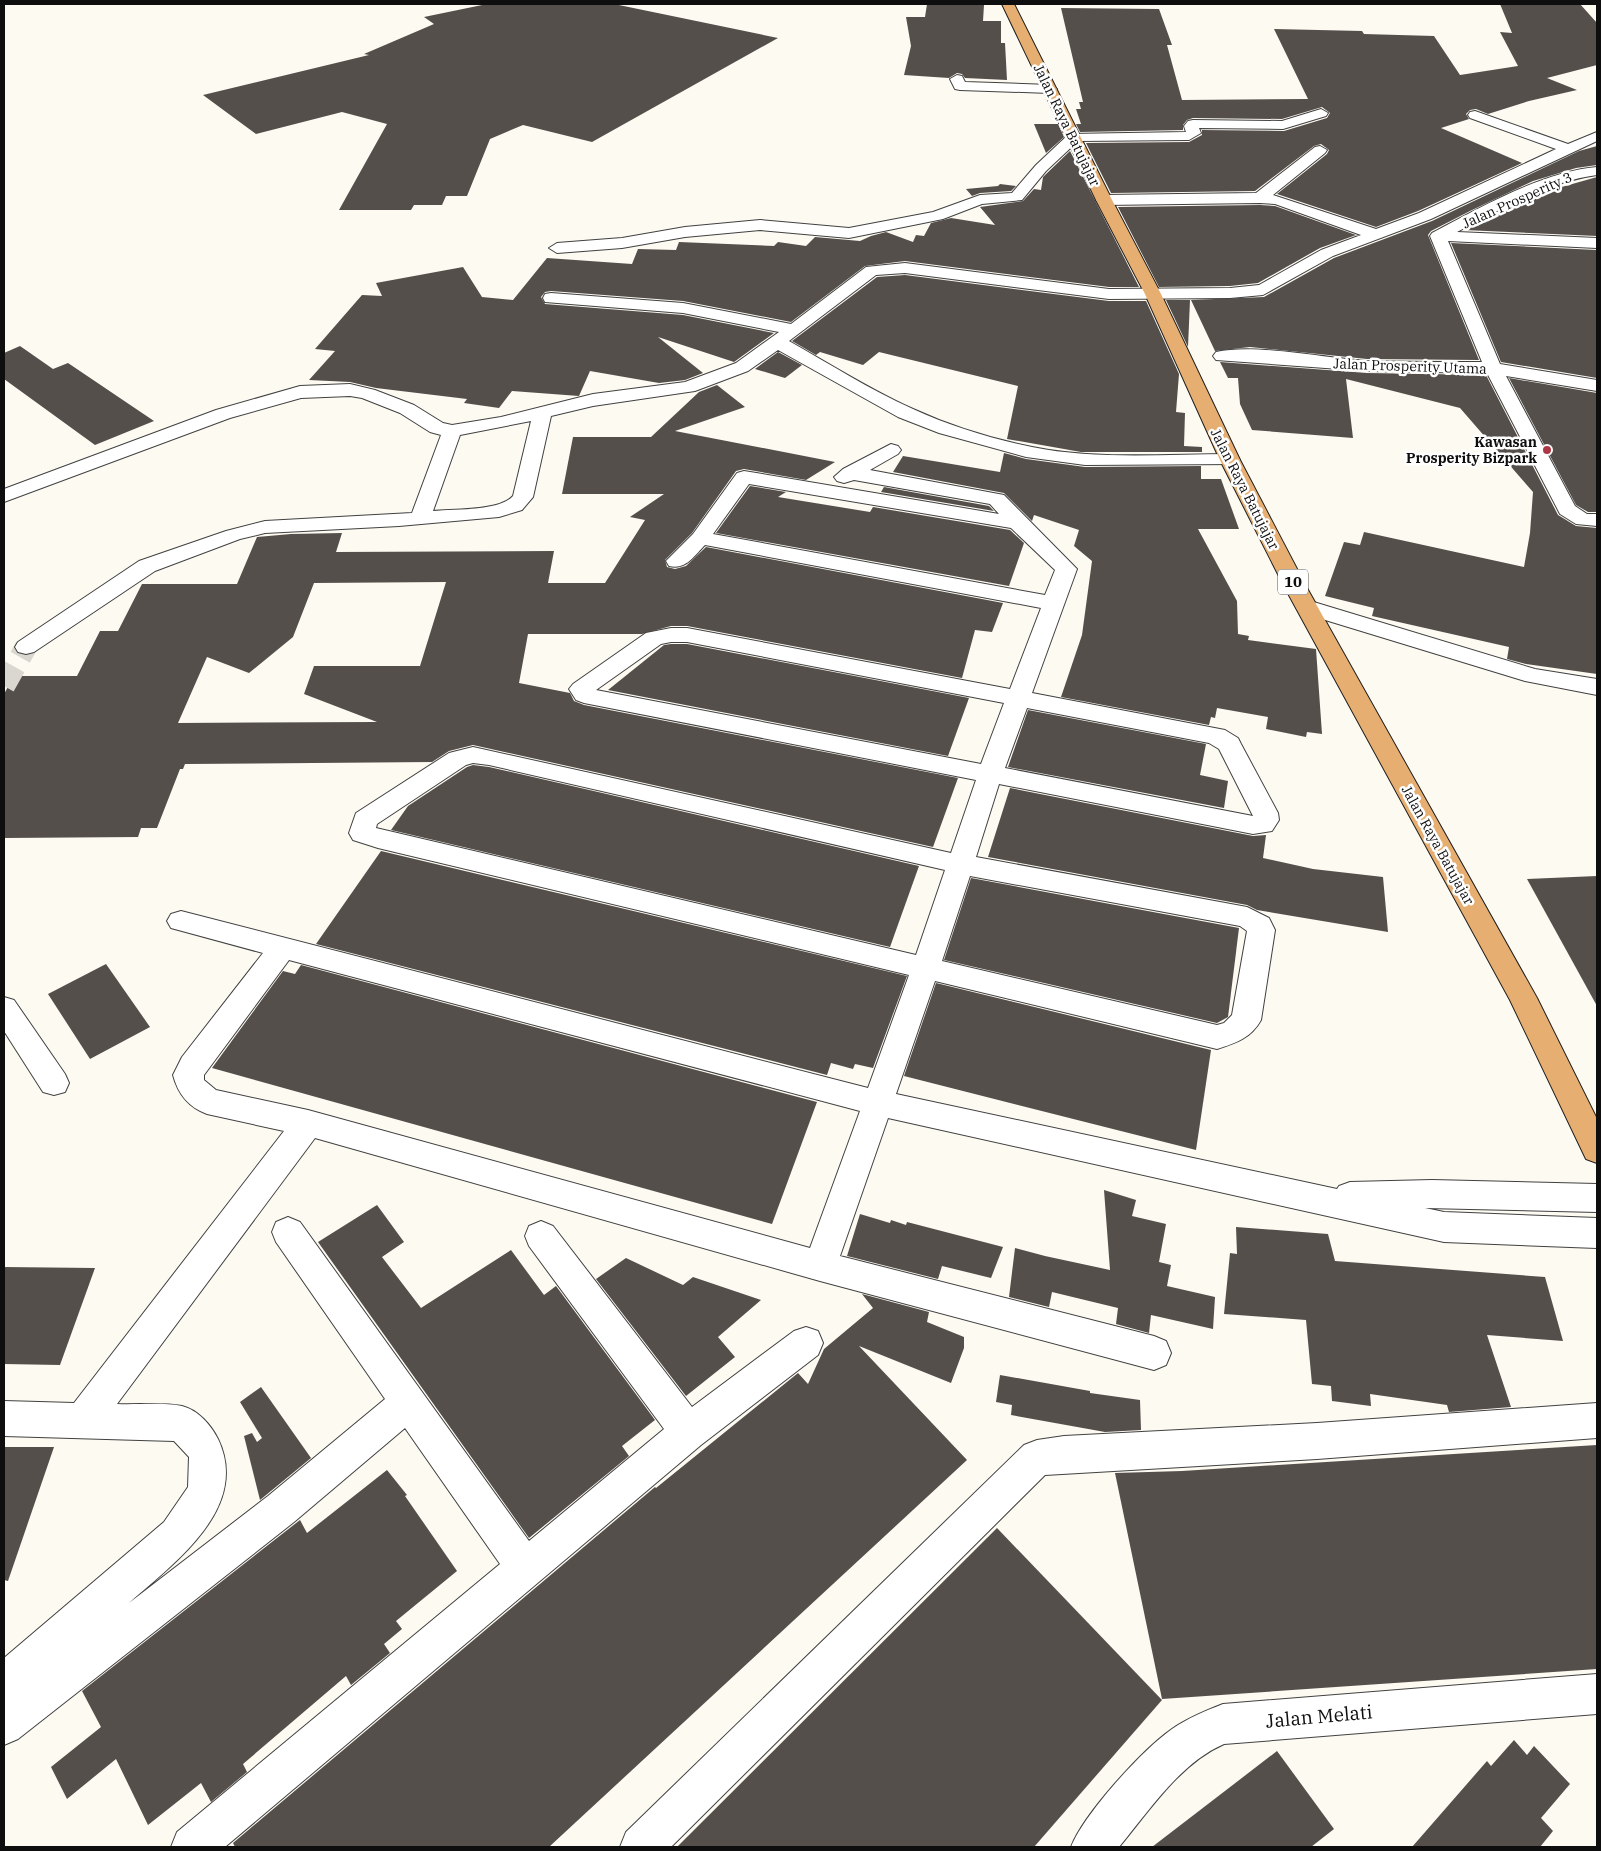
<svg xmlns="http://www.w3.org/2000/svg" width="1601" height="1851" font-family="'IBM Plex Serif',serif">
<rect width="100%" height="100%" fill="#fdfaf1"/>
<g fill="#554f4c" fill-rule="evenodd">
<polygon points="487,4 614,4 778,38 592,142 523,125 490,139 467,196 446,196 442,205 414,205 411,210 339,210 387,124 342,112 256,134 203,95 369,55 364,54 434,24 424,17"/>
<polygon points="927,4 984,5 983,21 1001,21 1001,43 1005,43 1007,80 965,78 962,74 957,73 949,78 904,75 911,46 906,17 925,17"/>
<polygon points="1500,4 1580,4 1597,23 1597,65 1547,78 1577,90 1529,101 1488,114 1476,109 1470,110 1466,114 1469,119 1441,128 1522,163 1418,211 1376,227 1277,194 1327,154 1329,150 1321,144 1314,146 1255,191 1111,193 1086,143 1189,142 1202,135 1202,130 1284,131 1327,118 1330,113 1322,107 1282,119 1193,118 1187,120 1183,125 1183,130 1080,132 1076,124 1081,124 1076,109 1081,109 1079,102 1083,102 1061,8 1159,9 1172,45 1167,45 1182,100 1308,99 1274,29 1362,31 1364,34 1434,36 1460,75 1518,66 1500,32 1512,33"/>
<polygon points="1034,124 1058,124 1064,137 1046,153"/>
<polygon points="1597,146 1597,165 1576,168 1533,181 1470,211 1431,231 1428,235 1479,360 1367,359 1250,347 1215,351 1191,300 1264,297 1334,258 1432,221 1579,151"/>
<polygon points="1070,151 1139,287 1109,287 905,261 865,266 791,322 683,301 551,291 545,292 541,297 545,304 683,315 774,333 734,362 658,337 703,373 685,380 659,383 590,371 579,396 512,391 499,408 464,403 467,399 376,388 350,382 309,380 335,351 315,349 362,295 382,296 376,283 463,267 482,297 513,300 547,258 632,264 638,249 676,250 679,242 774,246 778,242 806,246 815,237 860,241 871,236 886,232 913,242 916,235 924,236 931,223 951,218 995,225 980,207 1023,201 1034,189 1041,190 1043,177"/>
<polygon points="1597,177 1597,236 1464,230 1544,192"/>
<polygon points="1000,184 1016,186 1011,191 980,193 972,196 966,189 998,186"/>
<polygon points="1260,205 1275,206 1356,235 1320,248 1258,283 1230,286 1159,287 1118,207"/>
<polygon points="1451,243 1597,250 1597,378 1501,362"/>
<polygon points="905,275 1109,301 1146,301 1179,374 1176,412 1185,413 1184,446 1202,447 1202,452 1081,452 1007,439 1018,386 879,352 863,365 820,352 816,355 792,341 877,277"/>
<polygon points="1166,300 1190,300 1188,347"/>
<polygon points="20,346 53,369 68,363 154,421 95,445 4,379 4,353"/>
<polygon points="778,352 802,365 785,378 755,369"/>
<polygon points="1220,362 1367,373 1486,375 1558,515 1576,526 1597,528 1597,674 1526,664 1507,659 1509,647 1372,616 1374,608 1325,596 1344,542 1360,545 1364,532 1524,567 1530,533 1533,492 1460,408 1346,379 1353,438 1252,430 1240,404 1238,378 1228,378"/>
<polygon points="1509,378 1597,393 1597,512 1588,512 1576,505"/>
<path d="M717,385L745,407L675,431L835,462L806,480L744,469L736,471L692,533L665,560L667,567L675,569L686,566L706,547L1003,603L992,632L975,630L962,678L687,626H671L642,634H528L519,683L570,693L574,701L584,705L958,778L933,847L473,745L449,751L432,762L185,764L183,769H180L157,828H141L138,837L4,838V694L14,676H77L100,631H118L142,584H237L257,537L291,534L342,533L336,552L554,551L548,583H605L645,520L630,517L664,494H562L573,437H651L699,392ZM446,582L420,666H314L304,694L377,722L178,723L207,657L249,673L293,637L314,583Z"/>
<polygon points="1004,453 1026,459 1085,467 1201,466 1201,479 1221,479 1239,529 1198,529 1237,601 1238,634 1249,636 1248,640 1316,649 1322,734 1307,732 1306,737 1266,729 1268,717 1217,708 1215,718 1211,717 1209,725 1061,697 1082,635 1092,561 1074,546 1079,530 1034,515 1032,521 1004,493 893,472 903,456 1000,472"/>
<polygon points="750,486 786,492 778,497 870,512 873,507 1010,530 1024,543 1009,586 716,533"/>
<polygon points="884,487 989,506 994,511 881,492"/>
<polygon points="671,644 687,644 969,698 948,756 608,690 664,645"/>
<polygon points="1028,710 1206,744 1200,775 1228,781 1224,808 1008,767"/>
<polygon points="473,765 489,767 919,866 890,947 391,830 408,806 467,767"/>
<polygon points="1010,788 1253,836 1266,835 1263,858 1313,869 1383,877 1388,932 1257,910 1247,905 988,857"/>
<polygon points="381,851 907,976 873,1068 855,1064 853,1069 831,1063 827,1075 316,944"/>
<polygon points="1597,876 1597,1006 1527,879"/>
<polygon points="971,878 1239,928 1228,1017 1217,1023 944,960"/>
<polygon points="106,964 150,1027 90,1059 48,994"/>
<polygon points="301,965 817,1102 772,1224 212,1068 283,971 295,974"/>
<polygon points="936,983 1211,1050 1196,1150 904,1076"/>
<polygon points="1104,1190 1136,1200 1132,1216 1166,1224 1159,1262 1171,1265 1167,1286 1215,1297 1213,1329 1151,1315 1149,1333 1116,1324 1118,1308 1052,1292 1049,1307 1009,1297 1015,1248 1045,1256 1110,1270"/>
<polygon points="377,1205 404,1242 382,1257 421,1308 511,1250 544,1295 556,1286 655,1420 622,1446 629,1456 529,1538 318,1242"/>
<polygon points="860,1214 890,1223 891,1220 906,1225 907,1222 1003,1247 991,1278 942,1266 938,1279 847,1256"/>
<polygon points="1236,1227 1328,1234 1335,1261 1545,1277 1563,1341 1487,1335 1511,1407 1449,1412 1447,1405 1370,1394 1371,1406 1332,1401 1331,1386 1312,1384 1306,1320 1224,1314 1230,1253 1237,1254"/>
<polygon points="626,1258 683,1285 693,1277 761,1300 718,1337 735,1357 686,1396 596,1279"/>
<polygon points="4,1267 95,1268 60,1365 4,1364"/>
<polygon points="862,1294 929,1312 927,1322 964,1337 964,1348 951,1383 859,1346 967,1460 549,1847 235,1847 233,1843 655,1487 656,1488 798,1373 808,1384 824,1349 873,1308"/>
<polygon points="1000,1375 1090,1391 1090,1393 1140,1400 1141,1430 1105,1432 1011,1415 1012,1405 996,1402"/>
<polygon points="261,1387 311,1458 260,1500 244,1436 252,1433 257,1442 262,1438 240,1402"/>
<polygon points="1597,1445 1597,1669 1162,1699 1115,1473 1182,1471"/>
<polygon points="4,1447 54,1447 8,1581 4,1580"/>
<polygon points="387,1470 407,1495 405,1496 457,1571 396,1621 402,1629 384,1644 390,1653 351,1685 346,1676 243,1764 247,1772 211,1802 201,1783 148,1825 116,1759 67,1799 51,1767 101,1727 82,1691 300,1520 307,1533"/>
<polygon points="997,1528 1162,1700 1034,1847 677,1847"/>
<polygon points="1514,1740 1527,1755 1534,1746 1570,1784 1541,1818 1553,1831 1540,1847 1412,1847 1487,1761 1491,1766"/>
<polygon points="1277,1751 1334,1829 1311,1847 1152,1847"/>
</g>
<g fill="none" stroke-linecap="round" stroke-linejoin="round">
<polyline stroke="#d9d7cf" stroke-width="22" stroke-dasharray="22 11" stroke-linecap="butt" points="4,686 26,647"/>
<defs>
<g id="minor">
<polygon points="957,75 962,76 965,82 1050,85 1057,89 1050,93 960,90 955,89 950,79"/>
<polygon points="1321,109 1328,113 1326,116 1283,129 1199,128 1201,133 1189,140 1078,141 1046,171 1022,200 982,204 943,219 849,238 760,230 685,237 622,248 557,253 549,248 557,243 622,238 685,227 760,220 849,228 933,212 980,195 1012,193 1036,165 1069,134 1186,132 1184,126 1188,121 1193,120 1282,121"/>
<path d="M1475,111L1568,144L1597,132V141L1431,219L1333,256L1263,295L1230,298L1109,299L905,273L876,275L789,341C830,364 870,390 913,409C950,426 992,439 1032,447C1095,460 1166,454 1230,454L1237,456L1240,460L1237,464L1085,465L1026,457L939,433L898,417L778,350L748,371L695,391L593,406L551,416L533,497L522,510L499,517L399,526L265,533L240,539L155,571L34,652L26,654L18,652L15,647L18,642L139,561L226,531L265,521L412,513L441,435L430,432L400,413L362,398L350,396L301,398L230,418L4,502V489L216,410L300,386L350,384L375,390L414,405L443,423L452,425L501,417L593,394L685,382L736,363L779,332L683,313L545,302L543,298L545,294L551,293L683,303L791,324L866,267L905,263L1109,289L1230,288L1259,285L1321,250L1361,235L1275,204L1260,203L1104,205L1096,200L1104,195L1256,193L1315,147L1320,146L1327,150L1325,153L1273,195L1376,229L1419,213L1556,149L1470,118L1468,115L1470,112ZM531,421L513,496C500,511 454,509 433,511L460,435Z"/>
<path d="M1597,167V175C1549,181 1500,210 1457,232L1597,238V248L1448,241L1500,364L1597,380V391L1506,376L1575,506L1587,514H1597V526L1576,524L1560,514L1487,373L1367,371L1216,360L1213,356L1216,352C1254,343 1326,358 1367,361C1405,362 1444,362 1482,362L1430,236L1432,233C1481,207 1542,172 1597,167Z"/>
<path d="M891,444L898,446L901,450L898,454L870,470L1004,495L1077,569L1032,693L1225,730L1238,738L1241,744L1278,813L1279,820L1272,831L1253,834L999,784L976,857L1247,907L1269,918L1275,930L1261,1020C1251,1038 1236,1043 1217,1049L935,981L896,1094L1337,1189L1339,1186L1350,1182L1432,1180L1597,1184V1212L1425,1208L1444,1212L1597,1218V1248L1444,1242L888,1118L840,1256L1154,1336L1166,1341L1171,1353L1166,1365L1154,1370L820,1281L315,1138L117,1404C137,1405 162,1402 182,1406C198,1410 211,1425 218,1439C251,1508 174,1563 129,1603L268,1496L385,1399L276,1242L272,1232L276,1222L288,1217L300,1222L529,1541L664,1429L529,1246L525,1236L529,1226L541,1221L553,1226L692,1407L794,1331L806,1327L818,1331L823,1343L818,1355L701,1445L225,1847H171L177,1832L500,1564L405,1428L294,1522L18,1739L4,1745V1658L164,1522L188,1487L189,1457L174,1441L4,1436V1401L74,1403L284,1131L207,1114C188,1107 178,1094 173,1075L182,1057L263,953L171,928L167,921L171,914L181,911L868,1088L909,975L378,848L353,840L349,833L356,813L449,753L473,747L951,853L976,780L584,703L576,700L569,689L573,684L646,633L671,628H687L1010,689L1041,608L705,545C694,556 686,570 669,566L666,561L693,534L737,473L744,471L999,514L990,504L854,480L844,483L837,481L834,477L843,469ZM749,484L1011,528L1055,570L1045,595L713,534ZM671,642H687L1004,703L981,764L596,690L661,644ZM1027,708L1209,743L1219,749L1253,816L1005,768ZM473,763L489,765L945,870L916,955L376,828L377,824L466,765ZM970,876L1240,926L1247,931L1232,1015L1224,1023L1217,1025L942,961ZM289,960L860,1111L810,1248L308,1110L216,1090L204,1080V1075Z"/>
<polygon points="1307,600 1535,669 1597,679 1597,695 1525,681 1299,612 1296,607 1299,602"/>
<polygon points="4,997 14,1000 65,1074 69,1083 65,1092 54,1095 43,1092 4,1031"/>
<polygon points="1597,1403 1597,1438 1317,1459 1045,1475 671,1847 620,1847 626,1832 1024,1445 1037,1440 1064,1436 1317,1423"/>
<path d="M1597,1674V1714L1224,1744C1180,1763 1149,1811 1119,1847H1071C1084,1814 1142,1750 1172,1729C1188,1718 1205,1711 1223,1704Z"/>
</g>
<polygon id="trunk" points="1002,4 1014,4 1112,200 1161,294 1240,460 1307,588 1537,998 1597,1119 1597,1163 1586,1159 1510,1000 1285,588 1220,460 1145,294 1096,200"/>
</defs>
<use href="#minor" stroke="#414141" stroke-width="2"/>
<use href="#trunk" stroke="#1f1f1f" stroke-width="2"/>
<use href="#minor" fill="#fff" fill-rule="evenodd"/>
<use href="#trunk" fill="#e6ae70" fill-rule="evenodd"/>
</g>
<circle fill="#ad3744" stroke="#fff" stroke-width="2" cx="1547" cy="450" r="5"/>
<g text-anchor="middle" stroke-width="5" stroke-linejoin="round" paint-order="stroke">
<g font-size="14" fill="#0e0e0e" stroke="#fff">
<text transform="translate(1067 125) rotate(64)" y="5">Jalan Raya Batujajar</text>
<text transform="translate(1517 200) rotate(-24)" y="5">Jalan Prosperity 3</text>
<text transform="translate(1410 366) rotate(2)" y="5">Jalan Prosperity Utama</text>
<text transform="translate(1245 489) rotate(63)" y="5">Jalan Raya Batujajar</text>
<text transform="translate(1438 845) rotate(61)" y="5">Jalan Raya Batujajar</text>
</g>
<g font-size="14" font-weight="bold" fill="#0e0e0e" stroke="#fff" text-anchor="end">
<text x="1537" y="447">Kawasan<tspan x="1537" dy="16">Prosperity Bizpark</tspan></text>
</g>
<rect fill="#fff" stroke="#565656" stroke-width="1" x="1278" y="569.5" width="30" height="25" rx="4"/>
<g font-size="15" font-weight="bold" fill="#0e0e0e">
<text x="1293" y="587">10</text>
</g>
<g font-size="19" fill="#0e0e0e" stroke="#fff">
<text transform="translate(1319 1716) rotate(-5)" y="7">Jalan Melati</text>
</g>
</g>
<rect width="1601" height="1851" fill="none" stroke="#0e0e0e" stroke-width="10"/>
</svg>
